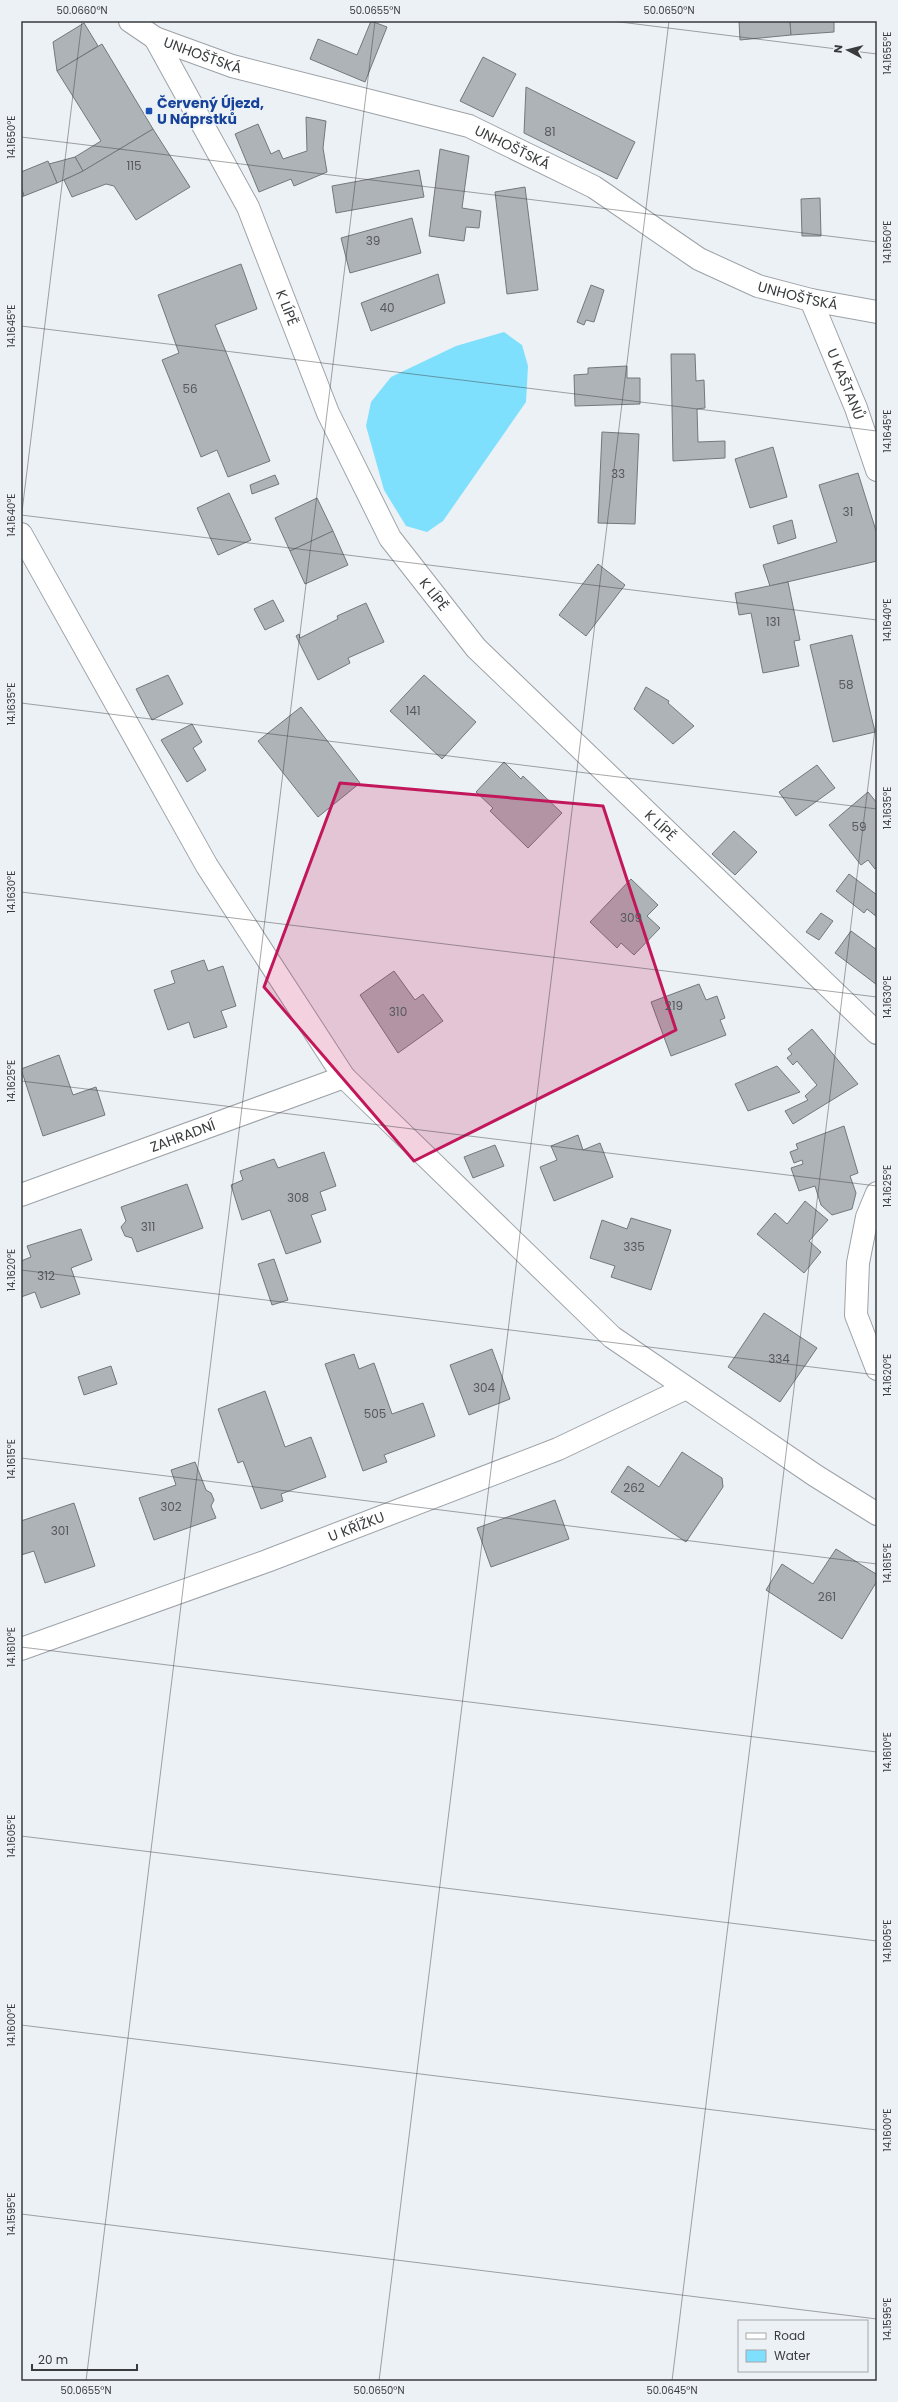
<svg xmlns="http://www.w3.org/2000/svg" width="898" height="2402" font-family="Poppins,sans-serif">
<rect width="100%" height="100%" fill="#ecf1f6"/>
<polygon fill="#7ee0fd" points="504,332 522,345 528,366 526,402 443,521 427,532 406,526 384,490 366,426 371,402 391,377 456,346"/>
<g fill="#aeb3b8" stroke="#73787c">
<polygon points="371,21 387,27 365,82 310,59 318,39 357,55"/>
<polygon points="739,21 790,21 791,35 740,40"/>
<polygon points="790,21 834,21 834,32 791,35"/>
<polygon points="84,23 98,46 57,71 53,42"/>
<polygon points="102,44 153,129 83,171 75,157 101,141 57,71"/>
<polygon points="483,57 516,74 493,117 460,101"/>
<polygon points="526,87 635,142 617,179 524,133"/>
<polygon points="306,117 326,121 323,148 327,172 294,186 291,179 259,192 235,134 258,124 271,154 279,150 283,159 307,151"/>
<polygon points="153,129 190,187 136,220 114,186 106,184 72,197 64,180 83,171"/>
<polygon points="440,149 469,156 462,208 481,211 479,228 466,227 464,241 429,236"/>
<polygon points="75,157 83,171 57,183 49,164"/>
<polygon points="48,161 57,183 24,196 21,187 21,172"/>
<polygon points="419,170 424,197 336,213 332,186"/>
<polygon points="21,187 24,196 21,197"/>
<polygon points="525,187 538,290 507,294 495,192"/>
<polygon points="820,198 821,236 802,236 801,199"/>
<polygon points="412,218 421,253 350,273 341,238"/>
<polygon points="241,264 257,309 215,325 270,461 228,477 217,450 201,457 162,360 179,353 158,295"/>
<polygon points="438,274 445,303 371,331 361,303"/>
<polygon points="591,285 604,290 594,322 586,320 584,325 577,322"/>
<polygon points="671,354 695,354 696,381 704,380 705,408 697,409 698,442 725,441 725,458 673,461"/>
<polygon points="627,366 627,378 640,378 640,404 575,406 574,375 588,374 588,368"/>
<polygon points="602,432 639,434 635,524 598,523"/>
<polygon points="773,447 787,497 750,508 735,459"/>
<polygon points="858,473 877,534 877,561 770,586 763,565 837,542 819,485"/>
<polygon points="275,475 279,484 252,494 250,485"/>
<polygon points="229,493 251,540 218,555 197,508"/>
<polygon points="317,498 333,531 290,551 275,518"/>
<polygon points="792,520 796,538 778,544 773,526"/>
<polygon points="333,531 348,565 305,584 290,551"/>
<polygon points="598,564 625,585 586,636 559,615"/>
<polygon points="788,582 800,640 794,641 799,666 763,673 751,613 739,615 735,593"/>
<polygon points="273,600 284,621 265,630 254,609"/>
<polygon points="366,603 384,642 348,658 350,663 318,680 296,636 299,634 300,638 338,619 337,616"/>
<polygon points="852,635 875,732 833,742 810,645"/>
<polygon points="168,675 183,704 152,720 136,689"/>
<polygon points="424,675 476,722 442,759 390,711"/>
<polygon points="646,687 669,701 668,703 694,726 673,744 634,709"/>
<polygon points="301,707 360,783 318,817 258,741"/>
<polygon points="192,724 202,742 193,748 206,770 187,782 161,740"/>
<polygon points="504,762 521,779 523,776 562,813 528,848 490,811 493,808 476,792"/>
<polygon points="817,765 835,788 796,816 779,792"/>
<polygon points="868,792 877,803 877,867 875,869 868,860 861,865 829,825"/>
<polygon points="734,831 757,852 735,875 712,854"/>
<polygon points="849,874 877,895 877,917 867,909 864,913 836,891"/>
<polygon points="631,879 658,905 647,916 660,928 634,955 621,943 617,948 590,922"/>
<polygon points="821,913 833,921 819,940 806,932"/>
<polygon points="851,931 877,950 877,985 835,953"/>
<polygon points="204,960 208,971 223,966 236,1006 221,1011 227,1027 194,1038 189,1022 168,1030 154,990 175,983 171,971"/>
<polygon points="394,971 415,1000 423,994 443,1021 398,1053 360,995"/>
<polygon points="699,984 706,1000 717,996 725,1018 720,1020 726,1035 671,1056 651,1002"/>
<polygon points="812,1029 858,1084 793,1124 785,1111 808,1100 805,1096 817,1085 797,1061 793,1065 787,1058 792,1054 788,1049"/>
<polygon points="59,1055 73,1095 96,1087 105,1115 43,1136 21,1069"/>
<polygon points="777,1066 800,1092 748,1111 735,1084"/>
<polygon points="844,1126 858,1173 850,1176 856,1193 852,1209 832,1215 821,1205 815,1186 799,1191 791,1168 803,1164 802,1160 794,1163 790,1152 798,1149 796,1144"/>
<polygon points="578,1135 583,1150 600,1143 613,1177 554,1201 540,1167 557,1160 551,1146"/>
<polygon points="495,1145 504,1166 473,1178 464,1157"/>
<polygon points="324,1152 336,1186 320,1192 326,1210 311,1215 321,1242 286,1254 270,1210 242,1220 231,1185 243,1180 240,1171 274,1159 278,1168"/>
<polygon points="187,1184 203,1228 137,1252 132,1238 125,1236 121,1227 126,1221 121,1207"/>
<polygon points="805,1201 828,1220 809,1241 821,1252 804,1273 757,1234 775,1213 787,1224"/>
<polygon points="631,1218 671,1230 651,1290 611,1277 615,1266 590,1258 602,1220 627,1229"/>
<polygon points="81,1229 92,1260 71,1268 80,1294 41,1308 35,1292 21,1297 21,1261 31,1257 27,1246"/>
<polygon points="274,1259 288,1300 272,1305 258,1264"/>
<polygon points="764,1313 817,1348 780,1402 728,1367"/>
<polygon points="492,1349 510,1399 469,1415 450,1365"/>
<polygon points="354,1354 359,1369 374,1363 392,1414 423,1403 435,1436 384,1455 387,1462 363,1471 325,1364"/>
<polygon points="111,1366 117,1384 84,1395 78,1377"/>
<polygon points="265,1391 285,1447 311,1437 326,1477 281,1494 283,1501 261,1509 243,1461 238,1463 218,1409"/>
<polygon points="682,1452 722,1478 723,1487 686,1542 611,1492 628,1466 659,1487"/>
<polygon points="195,1462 206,1490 211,1493 214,1500 211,1506 216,1518 154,1540 139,1498 176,1485 171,1470"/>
<polygon points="555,1500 569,1539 491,1567 477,1528"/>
<polygon points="74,1503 95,1566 45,1583 34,1551 21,1555 21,1521"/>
<polygon points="836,1549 876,1574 877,1581 842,1639 766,1590 782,1564 813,1584"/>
</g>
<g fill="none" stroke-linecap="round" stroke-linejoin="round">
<defs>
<g id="street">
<path id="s1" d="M155,38L248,207L328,413L390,538L476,648L877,1033"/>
<path id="s2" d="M811,300L856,408L877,470"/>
<polyline points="21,534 207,866 344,1077 612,1337 816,1476 877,1514"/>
<polyline points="877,1193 867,1217 858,1263 856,1315 877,1369"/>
<path id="s3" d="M21,1195L344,1077"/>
<path id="s4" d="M21,1649L267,1561L558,1449L684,1389"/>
</g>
<g id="secondary">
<path id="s5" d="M130,21L155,38L232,66L469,126L594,187L699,259L758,286L811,300L877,312"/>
</g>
</defs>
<use href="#street" stroke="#9da2a7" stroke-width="24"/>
<use href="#secondary" stroke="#9da2a7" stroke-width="24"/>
<use href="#street" stroke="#fff" stroke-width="22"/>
<use href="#secondary" stroke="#fff" stroke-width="22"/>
</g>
<path fill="#c2185b" fill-opacity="0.2" stroke="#c2185b" stroke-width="3" stroke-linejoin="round" d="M340,783L603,806L676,1030L414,1161L264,987Z"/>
<path fill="none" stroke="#393b3d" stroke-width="1" stroke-opacity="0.45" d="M612,21L877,54M21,137L877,242M21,326L877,431M21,515L877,620M21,520L82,21M21,703L877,809M21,892L877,997M21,1081L877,1186M21,1270L877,1375M21,1458L877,1564M21,1647L877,1752M21,1836L877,1941M21,2025L877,2130M21,2214L877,2319M86,2381L375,21M379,2381L669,21M672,2381L877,713"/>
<rect fill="#1a4fb4" stroke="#ecf1f6" stroke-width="1.5" x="145" y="107" width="8" height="8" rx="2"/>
<g text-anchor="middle" stroke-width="3.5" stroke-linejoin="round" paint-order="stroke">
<g font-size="12" fill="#56595c">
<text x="550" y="136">81</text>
<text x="134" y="170">115</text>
<text x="373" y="245">39</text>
<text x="387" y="312">40</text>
<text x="190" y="393">56</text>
<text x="618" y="478">33</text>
<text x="848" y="516">31</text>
<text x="773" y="626">131</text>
<text x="846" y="689">58</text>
<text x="413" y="715">141</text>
<text x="859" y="831">59</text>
<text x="631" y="922">309</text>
<text x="674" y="1010">219</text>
<text x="398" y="1016">310</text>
<text x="298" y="1202">308</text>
<text x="148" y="1231">311</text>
<text x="634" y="1251">335</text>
<text x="46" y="1280">312</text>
<text x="779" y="1363">334</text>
<text x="484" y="1392">304</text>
<text x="375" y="1418">505</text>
<text x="634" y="1492">262</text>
<text x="171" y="1511">302</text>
<text x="60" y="1535">301</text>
<text x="827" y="1601">261</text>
</g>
<g font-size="14" fill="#393b3d" stroke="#ecf1f6">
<text dy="5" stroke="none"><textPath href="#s5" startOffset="81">UNHOŠŤSKÁ</textPath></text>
<text dy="5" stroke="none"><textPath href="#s5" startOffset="405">UNHOŠŤSKÁ</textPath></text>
<text dy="5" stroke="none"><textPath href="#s5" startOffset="729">UNHOŠŤSKÁ</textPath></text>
<text dy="5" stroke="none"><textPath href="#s1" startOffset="301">K LÍPĚ</textPath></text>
<text dy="5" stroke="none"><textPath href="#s2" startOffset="91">U KAŠTANŮ</textPath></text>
<text dy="5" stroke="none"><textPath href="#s1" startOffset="625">K LÍPĚ</textPath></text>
<text dy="5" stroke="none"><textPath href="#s1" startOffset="949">K LÍPĚ</textPath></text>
<text dy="5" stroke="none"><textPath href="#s3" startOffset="172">ZAHRADNÍ</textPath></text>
<text dy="5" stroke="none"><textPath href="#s4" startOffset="357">U KŘÍŽKU</textPath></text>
</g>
<g font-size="14" font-weight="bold" fill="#164399" stroke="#ecf1f6" text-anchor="start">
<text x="157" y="108">Červený Újezd,<tspan x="157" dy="16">U Náprstků</tspan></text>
</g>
</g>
<rect width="898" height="2402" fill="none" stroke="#ecf1f6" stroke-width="44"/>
<rect x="738" y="2320" width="130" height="52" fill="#ecf1f6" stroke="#a4a8ac"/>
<rect x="746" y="2333" width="20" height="6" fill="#ffffff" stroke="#a4a8ac"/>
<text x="774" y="2340" font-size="12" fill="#393b3d">Road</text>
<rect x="746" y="2350" width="20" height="12" fill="#7ee0fd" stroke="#a4a8ac"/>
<text x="774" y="2360" font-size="12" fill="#393b3d">Water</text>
<g transform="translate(848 50) rotate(277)" stroke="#ecf1f6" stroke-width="3" paint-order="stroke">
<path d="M0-3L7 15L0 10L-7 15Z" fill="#393b3d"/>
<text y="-6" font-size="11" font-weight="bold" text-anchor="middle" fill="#393b3d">N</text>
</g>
<path d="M32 2364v6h105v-6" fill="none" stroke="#393b3d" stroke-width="2"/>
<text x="38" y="2364" font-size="12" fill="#393b3d" stroke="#ecf1f6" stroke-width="3" paint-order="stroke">20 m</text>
<rect x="22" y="22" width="854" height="2358" fill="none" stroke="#393b3d" stroke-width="1.5"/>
<g font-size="10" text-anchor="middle" fill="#393b3d">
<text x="82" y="14">50.0660°N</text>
<text x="375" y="14">50.0655°N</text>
<text x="669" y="14">50.0650°N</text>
<text transform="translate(887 53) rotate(-90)" y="4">14.1655°E</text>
<text transform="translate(11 137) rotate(-90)" y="4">14.1650°E</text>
<text transform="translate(887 242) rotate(-90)" y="4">14.1650°E</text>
<text transform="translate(11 326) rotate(-90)" y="4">14.1645°E</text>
<text transform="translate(887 431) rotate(-90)" y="4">14.1645°E</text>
<text transform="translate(11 515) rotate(-90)" y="4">14.1640°E</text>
<text transform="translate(887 620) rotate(-90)" y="4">14.1640°E</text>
<text transform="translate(11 704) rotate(-90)" y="4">14.1635°E</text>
<text transform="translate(887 808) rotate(-90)" y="4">14.1635°E</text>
<text transform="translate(11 892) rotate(-90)" y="4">14.1630°E</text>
<text transform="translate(887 997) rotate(-90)" y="4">14.1630°E</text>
<text transform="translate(11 1081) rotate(-90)" y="4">14.1625°E</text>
<text transform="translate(887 1186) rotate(-90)" y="4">14.1625°E</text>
<text transform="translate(11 1270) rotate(-90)" y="4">14.1620°E</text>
<text transform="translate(887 1375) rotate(-90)" y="4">14.1620°E</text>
<text transform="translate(11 1459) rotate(-90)" y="4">14.1615°E</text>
<text transform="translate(887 1563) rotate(-90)" y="4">14.1615°E</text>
<text transform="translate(11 1647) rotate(-90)" y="4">14.1610°E</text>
<text transform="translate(887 1752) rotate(-90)" y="4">14.1610°E</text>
<text transform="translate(11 1836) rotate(-90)" y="4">14.1605°E</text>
<text transform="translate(887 1941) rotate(-90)" y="4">14.1605°E</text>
<text transform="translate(11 2025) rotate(-90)" y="4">14.1600°E</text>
<text transform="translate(887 2130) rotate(-90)" y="4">14.1600°E</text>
<text transform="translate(11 2214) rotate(-90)" y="4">14.1595°E</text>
<text transform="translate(887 2319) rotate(-90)" y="4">14.1595°E</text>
<text x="86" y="2394">50.0655°N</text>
<text x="379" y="2394">50.0650°N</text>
<text x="672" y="2394">50.0645°N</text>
</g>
</svg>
